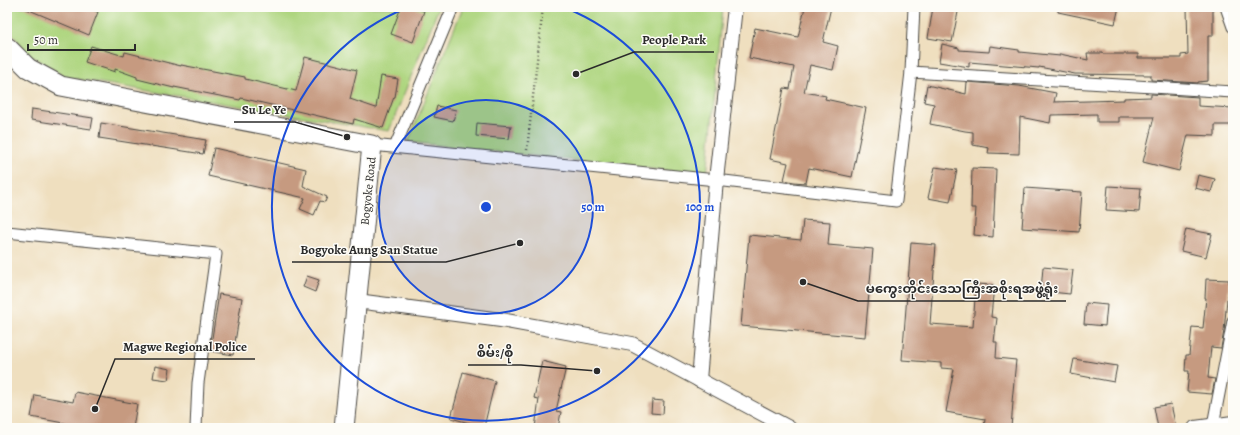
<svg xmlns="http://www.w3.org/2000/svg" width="1240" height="435" font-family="Alegreya,'Noto Sans Myanmar',serif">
<rect width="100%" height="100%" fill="#fdfcf7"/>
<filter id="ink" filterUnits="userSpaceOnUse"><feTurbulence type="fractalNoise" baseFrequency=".025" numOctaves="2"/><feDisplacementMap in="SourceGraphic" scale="8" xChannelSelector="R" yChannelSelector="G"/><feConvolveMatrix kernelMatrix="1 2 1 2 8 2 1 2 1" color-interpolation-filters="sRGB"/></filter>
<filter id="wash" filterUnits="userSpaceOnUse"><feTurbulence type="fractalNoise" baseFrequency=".012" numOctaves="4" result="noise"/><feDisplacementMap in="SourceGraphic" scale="16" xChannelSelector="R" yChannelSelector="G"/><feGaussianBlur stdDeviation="0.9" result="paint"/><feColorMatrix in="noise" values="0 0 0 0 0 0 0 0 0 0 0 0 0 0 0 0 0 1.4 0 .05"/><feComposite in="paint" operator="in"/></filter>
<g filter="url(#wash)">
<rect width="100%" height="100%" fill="#efdfbf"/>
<g fill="#aed57f" stroke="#6c8055">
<polygon points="7,7 439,7 389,131 65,77 25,52 7,25"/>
<polygon points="463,7 723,7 707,175 408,142"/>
</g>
<g id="blocks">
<g fill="#c69a80">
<polygon points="22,7 85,7 98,12 89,35"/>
<polygon points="401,7 412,7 424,11 413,42 391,34"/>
<polygon points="805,7 831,7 823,42 838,46 833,70 810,65 804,92 826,96 825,99 866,108 852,177 809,168 806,183 794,182 784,180 788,163 770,159 784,88 790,89 794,67 749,58 755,28 798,37"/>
<polygon points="933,7 959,7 952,42 928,38"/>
<polygon points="1058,7 1119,7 1115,24 1058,12"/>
<polygon points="1187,7 1213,7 1213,36 1208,36 1208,81 1198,82 1198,83 1151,80 1151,75 1075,74 1039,67 1039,68 969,62 969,67 939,62 942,44 959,48 959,50 989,52 990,46 1019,50 1019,52 1060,56 1060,54 1088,60 1087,53 1103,53 1103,54 1138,54 1138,58 1181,58 1181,55 1188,54"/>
<polygon points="91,46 124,56 125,52 181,66 181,65 245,77 245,79 296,91 305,57 357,70 350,99 376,108 381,76 398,79 395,97 394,97 383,128 354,119 353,124 241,98 240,100 174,87 174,88 137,79 137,77 115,69 115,72 85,62"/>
<polygon points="967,82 1019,86 1056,93 1054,102 1124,100 1124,98 1151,97 1151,94 1198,97 1198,106 1233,108 1233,125 1215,125 1215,136 1188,135 1179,171 1143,162 1154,117 1119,117 1119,122 1097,122 1097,114 1051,115 1050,123 1020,117 1019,154 988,153 989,148 973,145 973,132 965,131 930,124 934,104 924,102 927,85 966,94"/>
<polygon points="437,106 456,110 453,121 434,117"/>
<polygon points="32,109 93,118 91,129 31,120"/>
<polygon points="101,123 206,140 203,154 99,138"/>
<polygon points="477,123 511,126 509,139 476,136"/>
<polygon points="214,148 306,169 303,186 327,197 325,202 320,201 314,215 300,209 305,198 208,176"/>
<polygon points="935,167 957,170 950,202 928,198"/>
<polygon points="972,168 996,169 993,237 974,235 976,208 971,208"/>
<polygon points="1198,175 1215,179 1211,192 1195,188"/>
<polygon points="1108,186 1141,188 1139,212 1106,210"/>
<polygon points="1025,188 1082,192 1079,232 1022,228"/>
<polygon points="803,220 830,222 828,245 873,249 865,337 741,326 749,235 801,240"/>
<polygon points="1186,229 1212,234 1206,257 1181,251"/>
<polygon points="911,243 936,245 930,324 973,327 976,284 994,285 991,317 997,318 994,342 997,342 996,358 1016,360 1012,402 1013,402 1011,428 984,428 985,419 946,412 954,369 941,368 941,363 902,360"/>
<polygon points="1043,267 1073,270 1070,294 1041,291"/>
<polygon points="307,276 319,280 315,292 303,287"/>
<polygon points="1206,279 1229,280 1228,299 1227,299 1224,331 1221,348 1211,347 1208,378 1215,379 1212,394 1187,392 1189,371 1185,371 1186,355 1189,355 1192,327 1203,328 1206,298 1205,298"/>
<polygon points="219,294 242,298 233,355 210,351"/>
<polygon points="1086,303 1107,305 1105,326 1084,324"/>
<polygon points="1074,359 1117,366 1114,382 1071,374"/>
<polygon points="542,361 566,367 556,411 561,412 558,428 535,428 539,399 534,398"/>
<polygon points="155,366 170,369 168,380 153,378"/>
<polygon points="463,372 495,381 484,427 451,418"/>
<polygon points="75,392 137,404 133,428 68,428 69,424 31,417 35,395 73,402"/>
<polygon points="652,400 664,401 663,414 651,413"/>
<polygon points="1171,404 1176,428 1158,428 1154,407"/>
</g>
</g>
</g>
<g filter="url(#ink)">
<use href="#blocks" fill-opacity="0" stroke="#484641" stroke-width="1"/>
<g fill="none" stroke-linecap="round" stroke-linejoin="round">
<defs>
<g id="minor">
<polyline points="1226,7 1233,27"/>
<polyline points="911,72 1233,92"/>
<polyline points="372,145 716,180 896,201 911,72 914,7"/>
<polyline points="395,147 453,7"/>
<polyline points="7,232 216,254 198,383 196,428"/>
<polyline points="1213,425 1233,321"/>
</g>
<g id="tertiary">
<polyline points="357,301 501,320 632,344 789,428"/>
<polyline points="699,380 716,180 735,7"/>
<polyline points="1195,428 1233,423"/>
</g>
<polyline id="trunk" points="7,47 28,68 61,86 372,145 344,428"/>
</defs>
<use href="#minor" stroke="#484641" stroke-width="13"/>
<use href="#tertiary" stroke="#484641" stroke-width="16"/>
<use href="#trunk" stroke="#484641" stroke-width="21"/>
<polyline stroke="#484641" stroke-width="2.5" stroke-dasharray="1 3" stroke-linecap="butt" points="527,150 543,7"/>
<use href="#minor" stroke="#fff" stroke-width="11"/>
<use href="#tertiary" stroke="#fff" stroke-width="14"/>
<use href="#trunk" stroke="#fff" stroke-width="19"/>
</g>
</g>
<circle cx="486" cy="207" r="107" fill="#1d4ed8" fill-opacity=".12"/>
<g fill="none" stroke="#1d4ed8" stroke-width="2">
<circle cx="486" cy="207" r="107"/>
<path d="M563 7A214 214 0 1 1 409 7"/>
</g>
<g text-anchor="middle" stroke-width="3" stroke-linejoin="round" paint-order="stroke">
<g font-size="12" fill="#2b2b2b" stroke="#fdfcf7">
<text transform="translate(368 191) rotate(-84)" y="4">Bogyoke Road</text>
</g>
</g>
<circle cx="486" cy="207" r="6" fill="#1d4ed8" stroke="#fdfcf7" stroke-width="2"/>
<g font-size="12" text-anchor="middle" font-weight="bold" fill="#1d4ed8" stroke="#fdfcf7" stroke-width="3" stroke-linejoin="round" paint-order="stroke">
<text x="593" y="211">50 m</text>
<text x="700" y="211">100 m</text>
</g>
<path fill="none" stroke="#2b2b2b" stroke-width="1.5" d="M576 74L634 52H714M347 137L295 122H234M520 243L446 262H292M803 282L858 301H1066M95 409L115 359H255M597 371L521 365H468"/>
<g fill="#2b2b2b" stroke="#fdfcf7" stroke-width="1.5">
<circle cx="576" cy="74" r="4"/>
<circle cx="347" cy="137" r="4"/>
<circle cx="520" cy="243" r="4"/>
<circle cx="803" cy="282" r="4"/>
<circle cx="95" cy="409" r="4"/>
<circle cx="597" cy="371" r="4"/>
</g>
<g font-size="13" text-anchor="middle" font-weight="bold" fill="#2b2b2b" stroke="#fdfcf7" stroke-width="3" stroke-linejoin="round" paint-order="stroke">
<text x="674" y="44">People Park</text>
<text x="264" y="114">Su Le Ye</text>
<text x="369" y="254">Bogyoke Aung San Statue</text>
<text x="962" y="293">မကွေးတိုင်းဒေသကြီးအစိုးရအဖွဲ့ရုံး</text>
<text x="185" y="351">Magwe Regional Police</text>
<text x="495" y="357">စိမ်း/စို</text>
</g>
<rect width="1240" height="435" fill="none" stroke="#fdfcf7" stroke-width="24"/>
<path d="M28 44v6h107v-6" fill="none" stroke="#2b2b2b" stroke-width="2"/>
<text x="34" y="44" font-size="12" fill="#2b2b2b" stroke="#fdfcf7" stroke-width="3" paint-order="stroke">50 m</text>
</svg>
